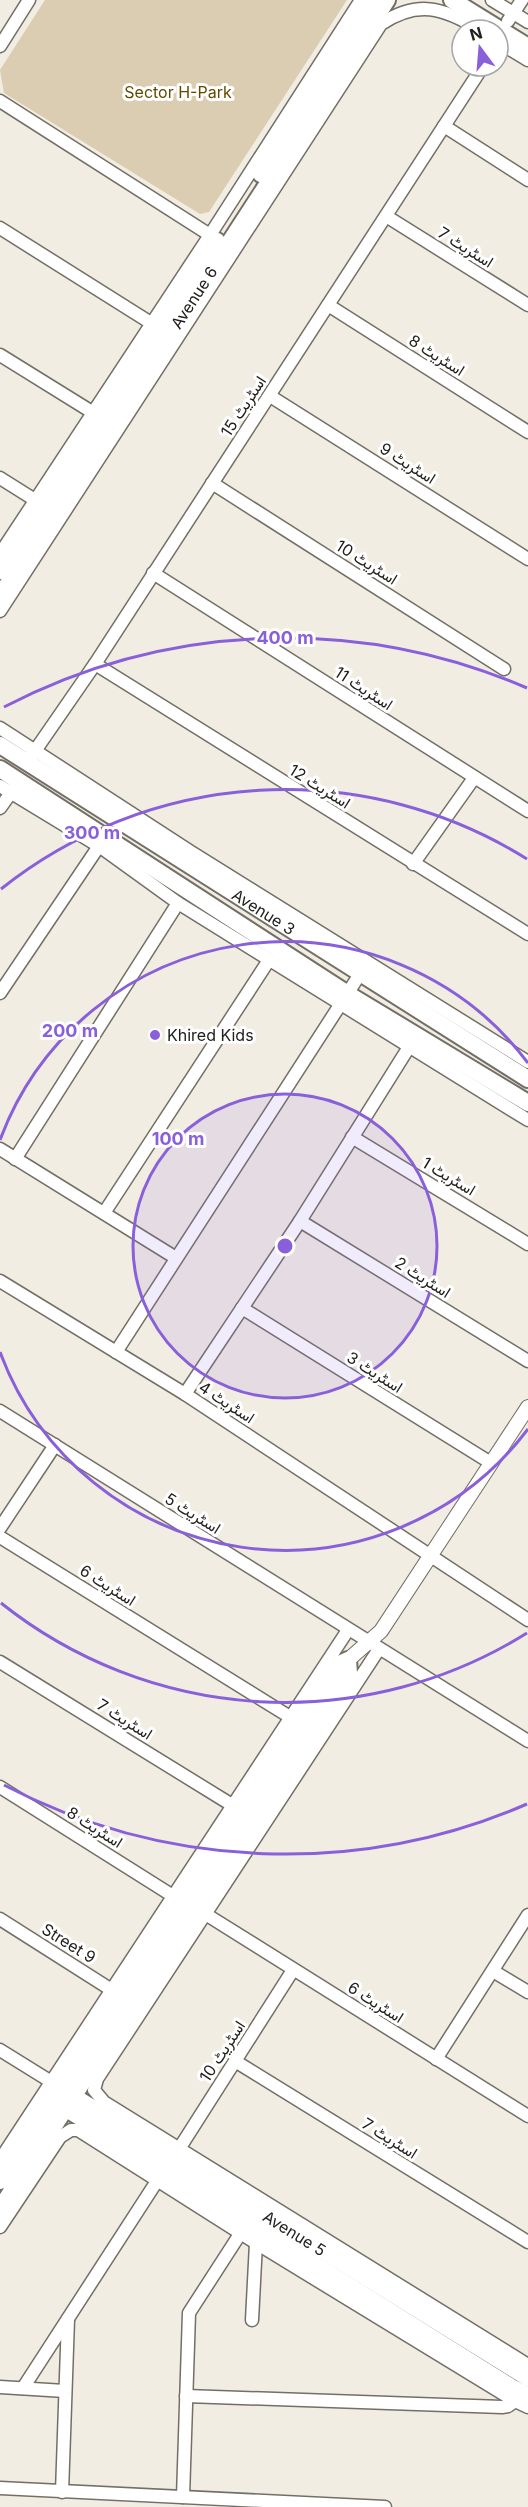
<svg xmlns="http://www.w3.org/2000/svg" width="528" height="2507" font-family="Inter,Vazirmatn,sans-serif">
<rect width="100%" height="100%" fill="#f1ede3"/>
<polygon fill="#dacdb1" points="45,0 347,0 209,212 200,214 4,93 0,70"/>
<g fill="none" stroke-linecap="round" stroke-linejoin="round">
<defs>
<g id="minor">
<polyline points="492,0 528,22"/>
<polyline points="508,21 522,0"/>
<polyline points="498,42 528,60"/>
<polyline points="0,46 29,0"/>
<polyline points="0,101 210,235"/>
<polyline points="444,126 528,180"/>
<polyline points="386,216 528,305"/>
<polyline points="0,228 151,323"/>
<polyline points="328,305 528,432"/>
<polyline points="0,355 92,412"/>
<polyline points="270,396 528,559"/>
<polyline points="0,478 35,500"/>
<polyline points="212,483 504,669"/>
<polyline points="0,554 210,235 361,0"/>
<polyline points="153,573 528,811"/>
<path d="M0,611L381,24C417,0 443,7 480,30"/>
<polyline points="95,664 528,934"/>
<polyline points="0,728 191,852 528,1062"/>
<polyline points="28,761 95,664 483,66"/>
<polyline points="0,786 99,846 178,903 528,1120"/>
<polyline points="0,808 15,787"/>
<polyline points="413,864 474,778"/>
<polyline points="0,993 99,846"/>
<polyline points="352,1137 528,1244"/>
<polyline points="0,1149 176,1258"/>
<polyline points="15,1159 178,903"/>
<polyline points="104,1213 269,960"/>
<polyline points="300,1221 528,1361"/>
<polyline points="0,1281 185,1394 528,1620"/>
<polyline points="242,1308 491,1463"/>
<polyline points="116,1352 360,974"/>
<polyline points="185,1394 300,1221 409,1047"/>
<polyline points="0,1411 528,1741"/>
<polyline points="0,1528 55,1445"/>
<polyline points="0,1537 290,1717"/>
<polyline points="379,1649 97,2079 94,2090 104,2102 528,2365"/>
<polyline points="0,1662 232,1805"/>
<polyline points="0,1787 173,1896"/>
<polyline points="207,1915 528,2116"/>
<polyline points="0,1919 118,1994"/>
<polyline points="493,1971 528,1992"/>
<polyline points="0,2050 58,2086"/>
<polyline points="436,2059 528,1915"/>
<polyline points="235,2061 528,2242"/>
<polyline points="179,2149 293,1970"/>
<polyline points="0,2160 348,1630"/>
<polyline points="0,2227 60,2137 71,2130 78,2130 256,2243 515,2401"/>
<polyline points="252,2320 256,2243"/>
<polyline points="0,2387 65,2391"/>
<polyline points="23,2388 157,2181"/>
<polyline points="186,2396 502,2407 508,2406 515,2401 528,2407"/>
<polyline points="0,2488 385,2507"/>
<polyline points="62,2492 68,2319"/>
<polyline points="183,2497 189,2313 240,2234"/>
</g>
<polyline id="tertiary" points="348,1660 381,1631 528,1407"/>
<g id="secondary">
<polyline points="452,0 528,47"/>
<polyline points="261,174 372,2"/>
<polyline points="0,571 217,241"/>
<path id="s1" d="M0,596L387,0"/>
<path id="s2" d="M0,745L528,1079"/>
<polyline points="0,769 346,993 528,1103"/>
<path id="s3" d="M65,2091L528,2378"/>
<polyline points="57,2103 513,2388 528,2395"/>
<polyline points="0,2181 335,1666 348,1660 349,1673 0,2209"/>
</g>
</defs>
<use href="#minor" stroke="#736f66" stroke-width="15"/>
<use href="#tertiary" stroke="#736f66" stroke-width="16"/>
<use href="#secondary" stroke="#736f66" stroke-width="20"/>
<use href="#minor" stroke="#fff" stroke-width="12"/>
<use href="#tertiary" stroke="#fff" stroke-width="14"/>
<use href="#secondary" stroke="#fff" stroke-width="16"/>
</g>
<circle cx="285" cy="1246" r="152" fill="#8960da" fill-opacity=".12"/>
<g fill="none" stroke="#8960da" stroke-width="3">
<circle cx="285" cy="1246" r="152"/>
<path d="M528 1429A304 304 0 0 1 0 1352M0 1140A304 304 0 0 1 528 1063"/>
<path d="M527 1633A456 456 0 0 1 1 1603M1 889A456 456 0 0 1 527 859"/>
<path d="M527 1804A608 608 0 0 1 4 1785M4 707A608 608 0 0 1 527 688"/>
</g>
<circle fill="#8960da" stroke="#fff" stroke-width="2" cx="155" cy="1035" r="6"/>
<g text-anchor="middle" stroke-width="6" stroke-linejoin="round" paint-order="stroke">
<g font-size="16" fill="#634900" stroke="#fff">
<text x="178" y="98">Sector H-Park</text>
</g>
<g font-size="16" fill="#21201c" stroke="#fff">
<text transform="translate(466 247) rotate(32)" y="6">اسٹریٹ 7</text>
<text dy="6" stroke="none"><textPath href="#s1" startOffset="356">Avenue 6</textPath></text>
<text transform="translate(437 355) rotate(32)" y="6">اسٹریٹ 8</text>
<text transform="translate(243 406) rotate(-57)" y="6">اسٹریٹ 15</text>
<text transform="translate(408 463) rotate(32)" y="6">اسٹریٹ 9</text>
<text transform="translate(367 562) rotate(32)" y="6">اسٹریٹ 10</text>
<text transform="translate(364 688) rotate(33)" y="6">اسٹریٹ 11</text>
<text transform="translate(320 786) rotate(32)" y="6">اسٹریٹ 12</text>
<text dy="6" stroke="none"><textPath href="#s2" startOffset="312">Avenue 3</textPath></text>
<text transform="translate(449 1176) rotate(31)" y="6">اسٹریٹ 1</text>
<text transform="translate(423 1277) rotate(32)" y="6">اسٹریٹ 2</text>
<text transform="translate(375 1372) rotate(32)" y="6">اسٹریٹ 3</text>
<text transform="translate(227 1402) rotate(33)" y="6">اسٹریٹ 4</text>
<text transform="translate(193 1513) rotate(32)" y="6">اسٹریٹ 5</text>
<text transform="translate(108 1585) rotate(32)" y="6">اسٹریٹ 6</text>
<text transform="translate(125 1719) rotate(32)" y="6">اسٹریٹ 7</text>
<text transform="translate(95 1827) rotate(32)" y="6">اسٹریٹ 8</text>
<text transform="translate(69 1943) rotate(32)" y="6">Street 9</text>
<text transform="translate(376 2002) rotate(32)" y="6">اسٹریٹ 6</text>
<text transform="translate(222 2051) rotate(-57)" y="6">اسٹریٹ 10</text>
<text transform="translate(390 2138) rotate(32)" y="6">اسٹریٹ 7</text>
<text dy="6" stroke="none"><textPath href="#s3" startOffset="270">Avenue 5</textPath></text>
</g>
<g font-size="16" fill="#21201c" stroke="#fff" text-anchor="start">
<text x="167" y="1041">Khired Kids</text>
</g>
</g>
<circle cx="285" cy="1246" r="9" fill="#8960da" stroke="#fff" stroke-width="3"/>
<g font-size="18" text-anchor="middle" font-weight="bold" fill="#8960da" stroke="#fff" stroke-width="6" stroke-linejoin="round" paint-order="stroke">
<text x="285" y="644">400 m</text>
<text x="92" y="839">300 m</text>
<text x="70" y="1037">200 m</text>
<text x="178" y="1145">100 m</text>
</g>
<g transform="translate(480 48) rotate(344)"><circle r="28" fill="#ffffff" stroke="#a6a6a4" stroke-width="1.5"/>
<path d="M0-4.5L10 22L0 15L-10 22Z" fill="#8960da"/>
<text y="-9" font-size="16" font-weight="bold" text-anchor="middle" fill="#21201c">N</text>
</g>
</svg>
